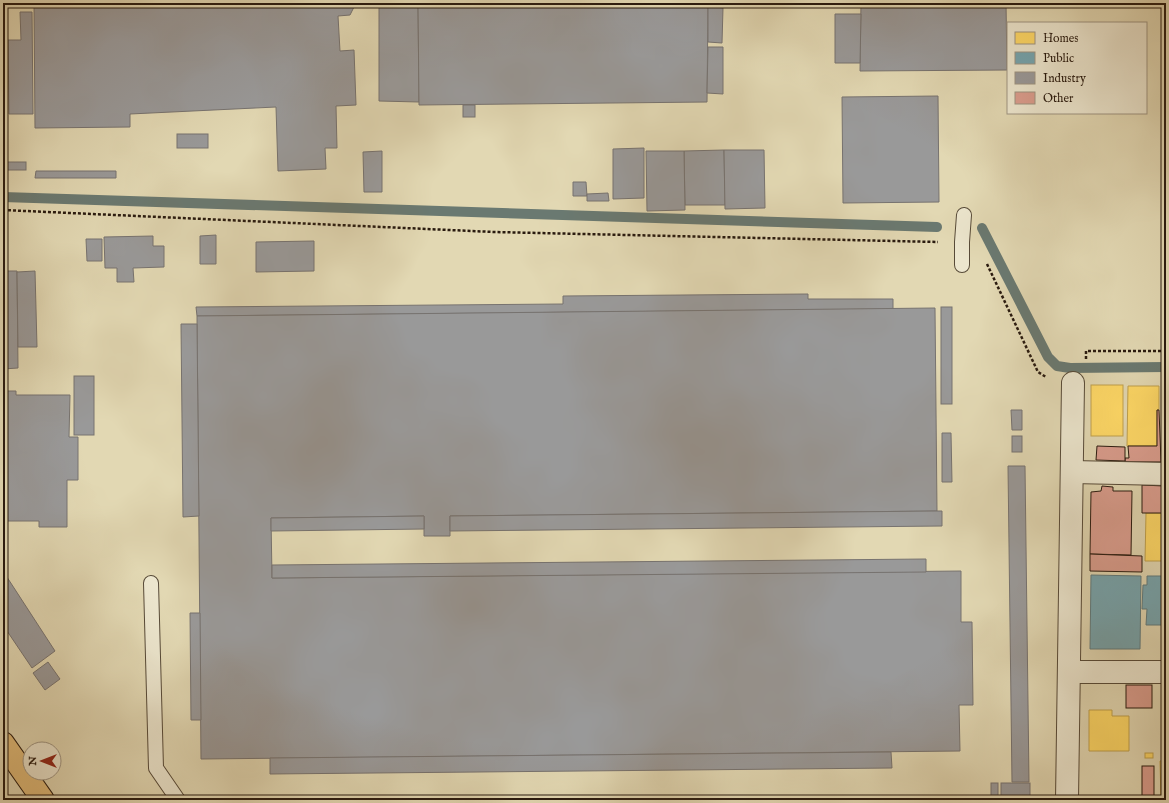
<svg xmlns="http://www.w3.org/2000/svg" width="1169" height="803" font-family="'IM FELL English',serif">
<rect width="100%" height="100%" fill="#e2d8b3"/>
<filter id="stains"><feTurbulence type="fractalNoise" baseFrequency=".005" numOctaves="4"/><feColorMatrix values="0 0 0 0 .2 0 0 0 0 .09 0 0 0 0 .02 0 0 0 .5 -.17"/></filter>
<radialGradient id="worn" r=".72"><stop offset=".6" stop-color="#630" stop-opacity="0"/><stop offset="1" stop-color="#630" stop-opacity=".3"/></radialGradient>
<g fill="#ffd966" stroke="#bfa04c">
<polygon points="1164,381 1166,381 1166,438 1162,438 1162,388 1164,388"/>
<rect x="1091" y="385" width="32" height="51"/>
<polygon points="1128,386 1159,386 1159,410 1157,410 1157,446 1127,446"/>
<polygon points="1146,513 1166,513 1166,561 1145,561"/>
<polygon points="1089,710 1112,710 1112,716 1129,716 1129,751 1089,751"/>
<polygon points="1162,710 1166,710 1166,755 1163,755"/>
<rect x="1145" y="753" width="8" height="5"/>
<polygon points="1160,761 1166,761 1166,800 1161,800"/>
</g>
<g fill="#76a5af" stroke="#5f7b7f">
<polygon points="1091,575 1141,576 1140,649 1090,649"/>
<polygon points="1147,576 1166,576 1166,625 1146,625 1147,609 1142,609 1143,585 1147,585"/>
</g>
<g fill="#999" stroke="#777370">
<polygon points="34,3 356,3 350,15 338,16 340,51 354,50 356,105 336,106 337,148 325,148 326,169 278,171 276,107 130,114 130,127 35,128"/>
<polygon points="379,3 418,3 419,102 379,101"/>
<polygon points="418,3 708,3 707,102 419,105"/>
<polygon points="861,3 1006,3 1007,70 860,71"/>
<polygon points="708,6 723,8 722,43 708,42"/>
<polygon points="20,12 32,12 33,114 9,114 8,40 21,40"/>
<polygon points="835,14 861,14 860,63 835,63"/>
<polygon points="708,47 723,47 723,94 707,93"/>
<polygon points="938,96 939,202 843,203 842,97"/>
<rect x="463" y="105" width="12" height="12"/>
<rect x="177" y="134" width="31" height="14"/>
<polygon points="644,148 644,198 613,199 613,149"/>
<polygon points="724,150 725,205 685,205 684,151"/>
<polygon points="724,150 764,150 765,208 725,209"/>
<polygon points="382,151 382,192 364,192 363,152"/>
<polygon points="646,151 684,151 685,210 647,211"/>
<rect x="3" y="162" width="23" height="8"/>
<polygon points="36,171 116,171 116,178 35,178"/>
<polygon points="573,182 586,182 587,196 573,196"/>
<polygon points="608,193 609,201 587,201 587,194"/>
<polygon points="216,235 216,264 200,264 200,236"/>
<polygon points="153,236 153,246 164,246 164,267 133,268 134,282 117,282 117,268 105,268 104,237"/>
<polygon points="86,239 102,239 102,261 87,261"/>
<polygon points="314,241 314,271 256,272 256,242"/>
<polygon points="3,271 17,271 18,368 3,369"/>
<polygon points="35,271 37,347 18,347 17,272"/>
<polygon points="808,294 808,299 893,299 893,309 197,316 196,307 563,304 563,296"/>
<rect x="941" y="307" width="11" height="97"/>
<polygon points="935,308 937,511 450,516 450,536 424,536 424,516 271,518 272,578 961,571 961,622 972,622 973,705 959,705 960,751 201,759 197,316"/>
<polygon points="181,324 197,324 199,516 183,517"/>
<rect x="74" y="376" width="20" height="59"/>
<polygon points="3,391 16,391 16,395 70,395 69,437 78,437 78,480 67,480 67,527 39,527 39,521 3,521"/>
<polygon points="1011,410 1022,410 1022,430 1012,430"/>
<polygon points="942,433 951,433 952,482 942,482"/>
<rect x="1012" y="436" width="10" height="16"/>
<polygon points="1008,466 1025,466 1029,782 1012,782"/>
<polygon points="937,511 942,511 942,526 450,531 450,516"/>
<polygon points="424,516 424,529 271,531 271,518"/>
<polygon points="926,559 926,572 272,578 272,565"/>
<polygon points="3,571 55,651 32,668 3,625"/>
<polygon points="190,613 200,613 201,720 191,720"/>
<polygon points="48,662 60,679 45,690 33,673"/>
<polygon points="891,752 892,768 270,774 270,758"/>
<rect x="991" y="783" width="7" height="17"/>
<rect x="1001" y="783" width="29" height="17"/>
</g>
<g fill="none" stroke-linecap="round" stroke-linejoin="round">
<g stroke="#6a7971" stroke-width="10">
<polyline points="3,197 937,227"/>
<polyline points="982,228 1048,357 1057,366 1070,368 1166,367"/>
</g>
</g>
<g fill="#da9d8e" stroke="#291a0f">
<polygon points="1157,410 1159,410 1161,462 1125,462 1125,458 1129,458 1128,446 1157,446"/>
<polygon points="1097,446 1125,447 1125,461 1096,460"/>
<polygon points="1142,485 1164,486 1163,513 1142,513"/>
<polygon points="1102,486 1113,487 1113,491 1132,491 1131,555 1090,554 1091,492 1101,491"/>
<polygon points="1090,554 1142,556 1142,572 1090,571"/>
<rect x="1126" y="685" width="26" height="23"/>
<rect x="1142" y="766" width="12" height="34"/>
</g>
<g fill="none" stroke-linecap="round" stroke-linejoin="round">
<defs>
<g id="lane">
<polyline points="962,265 962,242 964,215"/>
<polyline points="151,583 156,768 178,800"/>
</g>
<g id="street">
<polyline points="1072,472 1166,474"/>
<polyline points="1069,672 1166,672"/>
<polyline points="1067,800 1073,383"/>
</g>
<polyline id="highway" points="3,743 43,800"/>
</defs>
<use href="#lane" stroke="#574a38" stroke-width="16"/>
<use href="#street" stroke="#574a38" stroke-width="24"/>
<use href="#highway" stroke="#291a0f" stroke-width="24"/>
<g stroke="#291a0f" stroke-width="2.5" stroke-dasharray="3 2" stroke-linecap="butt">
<polyline points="3,210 494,232 938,242"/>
<polyline points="987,264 1038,372 1046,377"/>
<polyline points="1086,359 1086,351 1166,351"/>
</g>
<use href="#lane" stroke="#ece6ce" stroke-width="14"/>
<use href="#street" stroke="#ece6ce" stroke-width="22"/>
<use href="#highway" stroke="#e1bc7a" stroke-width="22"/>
</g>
<rect width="1169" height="803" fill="none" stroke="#e2d8b3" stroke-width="16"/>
<rect x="4" y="4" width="1161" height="795" fill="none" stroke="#291a0f" stroke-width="2"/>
<rect x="8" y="8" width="1153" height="787" fill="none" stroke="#291a0f"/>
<rect x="1007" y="22" width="140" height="92" fill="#ece6ce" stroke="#9e9482"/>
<rect x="1015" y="32" width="20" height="12" fill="#ffd966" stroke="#9e9482"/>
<text x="1043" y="42" font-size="12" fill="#291a0f">Homes</text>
<rect x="1015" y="52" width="20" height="12" fill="#76a5af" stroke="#9e9482"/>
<text x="1043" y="62" font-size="12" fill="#291a0f">Public</text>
<rect x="1015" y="72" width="20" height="12" fill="#999999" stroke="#9e9482"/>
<text x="1043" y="82" font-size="12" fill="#291a0f">Industry</text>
<rect x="1015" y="92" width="20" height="12" fill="#da9d8e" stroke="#9e9482"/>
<text x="1043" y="102" font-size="12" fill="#291a0f">Other</text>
<g transform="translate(42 761) rotate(270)"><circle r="19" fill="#ece6ce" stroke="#9e9482"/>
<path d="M0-3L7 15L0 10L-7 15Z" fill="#8f2418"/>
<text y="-6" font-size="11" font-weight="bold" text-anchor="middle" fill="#291a0f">N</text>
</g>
<rect width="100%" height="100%" filter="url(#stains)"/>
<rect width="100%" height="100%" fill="url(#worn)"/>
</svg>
